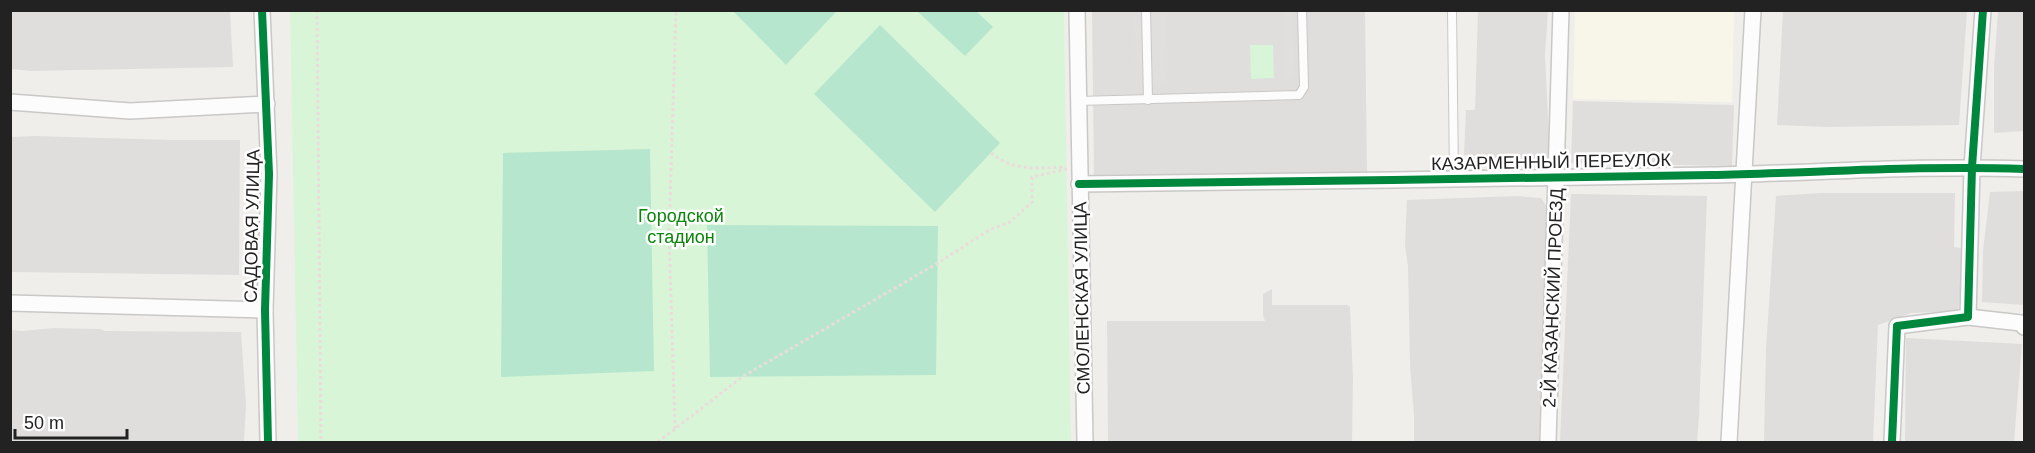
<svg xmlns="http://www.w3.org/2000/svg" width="2035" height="453" font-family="Helvetica,sans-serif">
<rect width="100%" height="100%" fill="#f0eeeb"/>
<g fill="#dfdedc">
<polygon points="11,10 230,11 233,67 30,71 11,69"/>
<polygon points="1092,11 1365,11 1367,172 1094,175"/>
<polygon points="1478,11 1548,11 1545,55 1550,160 1529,161 1464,155 1466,110 1475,110"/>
<polygon points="1783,11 1967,11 1959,125 1827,127 1777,125"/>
<polygon points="1998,11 2024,11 2024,131 1994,133 1994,68"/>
<polygon points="1573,101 1734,105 1732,166 1571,163"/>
<polygon points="35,136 172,140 240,140 239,275 11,272 11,137"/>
<polygon points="2024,191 2024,305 1982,302 1983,251 1990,192"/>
<polygon points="1821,193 1955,193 1954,247 1965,249 1958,311 1911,313 1878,325 1873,442 1764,442 1766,349 1776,196"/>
<polygon points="1571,194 1707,196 1699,416 1697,442 1560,442"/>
<polygon points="1516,196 1541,198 1547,207 1539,442 1414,442 1414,415 1410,365 1408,266 1405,245 1407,200"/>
<polygon points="1272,289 1272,305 1347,305 1350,307 1353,379 1352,442 1108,442 1107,321 1265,321 1263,315 1263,294"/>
<polygon points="54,328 99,329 105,331 241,332 246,405 244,442 11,442 11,330 22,331"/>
<polygon points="1906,338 2022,344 2014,442 1905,442"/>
</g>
<polygon fill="#f8f6e8" points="1575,11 1734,11 1732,102 1573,99"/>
<g fill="#d9f5d7">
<polygon points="290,11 1064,11 1071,442 298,442"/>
<polygon points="1250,45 1273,45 1274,78 1251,79"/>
</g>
<g fill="#b6e7ce">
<polygon points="733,11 837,11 786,65"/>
<polygon points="917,11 976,11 993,27 965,56"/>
<polygon points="880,25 1000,143 935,212 814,94"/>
<polygon points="650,149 654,371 501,377 503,153"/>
<polygon points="707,225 938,226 936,375 710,377"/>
</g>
<g fill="#e0dfde">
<polygon points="1134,11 1166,11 1167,85 1136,85"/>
<polygon points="1283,11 1293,11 1294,78 1284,78"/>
</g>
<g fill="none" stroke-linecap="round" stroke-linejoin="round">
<defs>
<g id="lane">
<polyline points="1146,10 1148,100"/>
<polyline points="1452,10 1454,178"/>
<polyline points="1078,101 1299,95 1304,87 1302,10"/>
</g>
<g id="street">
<polyline points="262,10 269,174 265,310 268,442"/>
<polyline points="1077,10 1085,442"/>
<polyline points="10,102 130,111 267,104"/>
<path d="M1079,184C1290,182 1500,178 1711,175C1815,173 1920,165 2024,169"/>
<polyline points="10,303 265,310"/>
<polyline points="1968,317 2021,323 2024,327"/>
<polyline points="1548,442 1561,10"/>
<polyline points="1729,442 1753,10"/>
<polyline points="1892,442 1897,326 1968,317 1972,167 1983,10"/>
</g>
</defs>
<use href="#lane" stroke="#c9c8c7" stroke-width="10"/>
<use href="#street" stroke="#c9c8c7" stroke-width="18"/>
<g stroke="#ecdbdb" stroke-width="3" stroke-dasharray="3 3" stroke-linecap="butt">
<polyline points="317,10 321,442"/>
<path d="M991,153C1015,172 1037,168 1066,167"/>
<polyline points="675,429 669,234 676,10"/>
<polyline points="658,442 742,377 938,263 989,230 1010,222 1032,202 1032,177 1067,169"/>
</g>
<use href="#lane" stroke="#fdfcfc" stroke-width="8"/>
<use href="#street" stroke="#fdfcfc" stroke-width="15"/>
<defs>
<g id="cycleway">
<polyline points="262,10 269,174 265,310 268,442"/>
<path d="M1079,184C1290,182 1500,178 1711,175C1815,173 1920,165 2024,169"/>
<polyline points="1892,442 1897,326 1968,317 1972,167 1983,10"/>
</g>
</defs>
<use href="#cycleway" stroke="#fff" stroke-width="11"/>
<use href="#cycleway" stroke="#00873e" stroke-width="8"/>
</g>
<g text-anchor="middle" stroke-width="5" stroke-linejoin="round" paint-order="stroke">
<g font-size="18" fill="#222" stroke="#fff">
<text transform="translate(1551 162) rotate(-1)" y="6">КАЗАРМЕННЫЙ ПЕРЕУЛОК</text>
<text transform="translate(252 226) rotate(-89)" y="6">САДОВАЯ УЛИЦА</text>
<text transform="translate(1082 298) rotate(-91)" y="6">СМОЛЕНСКАЯ УЛИЦА</text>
<text transform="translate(1553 298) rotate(-88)" y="6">2-Й КАЗАНСКИЙ ПРОЕЗД</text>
</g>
<g font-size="18" fill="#09860a" stroke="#fff">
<text x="681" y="222">Городской<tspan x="681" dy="21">стадион</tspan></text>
</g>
</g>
<rect width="2035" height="453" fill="none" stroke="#222222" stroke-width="24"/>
<path d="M15 429v9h112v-9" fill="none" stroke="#222222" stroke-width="3"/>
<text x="24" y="429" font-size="18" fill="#222222" stroke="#ffffff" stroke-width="4.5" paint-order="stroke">50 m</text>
</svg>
